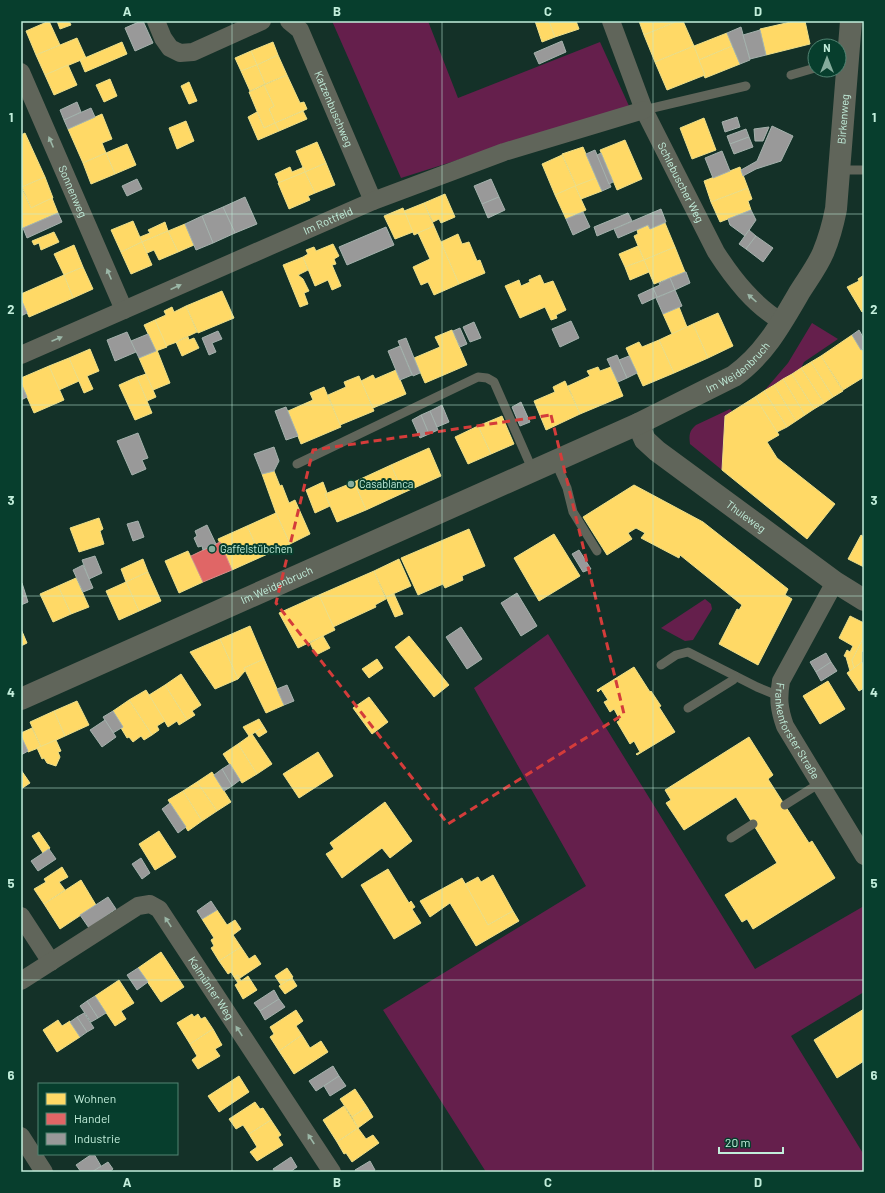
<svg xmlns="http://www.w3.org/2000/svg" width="885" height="1193" font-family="Barlow,sans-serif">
<rect width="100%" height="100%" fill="#143128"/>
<g fill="#651f4c">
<polygon points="332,21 428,21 458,98 600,42 629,106 401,178"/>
<polygon points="812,323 838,339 804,362 801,368 764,391 788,363"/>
<path d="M730,409L732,411L725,416L722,470L690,444C689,435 689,431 696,425Z"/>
<polygon points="705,599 711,604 712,609 693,640 685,641 661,628"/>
<polygon points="548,634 755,969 864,906 864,992 791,1036 864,1155 864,1172 486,1172 383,1010 586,886 474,688"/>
</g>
<g fill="#ffd966" stroke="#eddf89">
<polygon points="49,21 60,45 36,55 26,31"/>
<polygon points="57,21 69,21 71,25 60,29"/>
<polygon points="535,21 549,21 555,37 542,42"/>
<polygon points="549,21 576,21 579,29 555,37"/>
<polygon points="639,21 678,21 644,35"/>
<polygon points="678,21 683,21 694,46 655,62 644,35"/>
<polygon points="795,21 805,21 810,44 766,55 760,29"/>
<polygon points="727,33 732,46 699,60 694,46"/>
<polygon points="77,38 86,58 45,75 36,55"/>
<polygon points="122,42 127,54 85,72 80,60"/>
<polygon points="273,42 278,55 257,65 251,51"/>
<polygon points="694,46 705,75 667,90 655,62"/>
<polygon points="732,46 740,64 705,78 704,76 705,75 699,60"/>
<polygon points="251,51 257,65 241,71 235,58"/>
<polygon points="278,55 287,75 265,84 257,65"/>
<polygon points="68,65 77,85 54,95 45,75"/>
<polygon points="257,65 265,84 250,91 241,71"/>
<polygon points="287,75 300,103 304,102 307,109 275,123 269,109 274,106 264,85"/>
<polygon points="110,79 117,96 104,102 96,85"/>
<polygon points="189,82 197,101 189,104 181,86"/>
<polygon points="264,85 274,106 269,109 275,123 264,128 249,92"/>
<polygon points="303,111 307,119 279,131 275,123"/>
<polygon points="257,112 264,128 275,123 279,131 258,140 248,117"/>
<polygon points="102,114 112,139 102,143 106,153 83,163 68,129"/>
<polygon points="704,118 716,150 692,159 680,128"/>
<polygon points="186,121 194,141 177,149 169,128"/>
<polygon points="25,133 45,177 22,187 21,135"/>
<polygon points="625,140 642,179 617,190 600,150"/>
<polygon points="317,142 326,163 305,172 296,151"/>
<polygon points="127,144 136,165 115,174 106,153"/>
<polygon points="583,147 596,178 576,186 562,154"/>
<polygon points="106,153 115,174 91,184 83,163"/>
<polygon points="562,155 576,186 555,195 542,164"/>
<polygon points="326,163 335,185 315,193 305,172"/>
<polygon points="290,167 292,172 304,167 305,172 279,183 275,174"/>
<polygon points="740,167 748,188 711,202 704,181"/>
<polygon points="305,172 315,193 308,196 310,200 289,209 278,183"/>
<polygon points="45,177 53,198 31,208 22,187"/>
<polygon points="596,178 602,191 581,199 575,186"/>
<polygon points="575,186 586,210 566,219 555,195"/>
<polygon points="21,187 31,208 52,198 58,213 23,228 21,224"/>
<polygon points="748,188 752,199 748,201 751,210 720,222 711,202"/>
<polygon points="445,194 455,217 441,223 439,219 433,222 424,203"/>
<polygon points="424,203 434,226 414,235 404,211"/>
<polygon points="403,208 413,232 395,239 384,216"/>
<polygon points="133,221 142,242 121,252 111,230"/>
<polygon points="165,222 168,231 142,242 140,237 150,233 148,230"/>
<polygon points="665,223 675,247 644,260 634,236 638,234 637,230 648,225 650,229"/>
<polygon points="185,224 194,245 178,252 168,231"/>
<polygon points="434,226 459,284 434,295 428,282 421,285 413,267 430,259 418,233"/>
<polygon points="168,231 178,252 159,260 154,250 147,253 142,242"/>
<polygon points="54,232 59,242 41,250 39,243 34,245 32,241"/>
<polygon points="458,234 462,244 469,242 477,261 480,260 485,273 459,284 441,242"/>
<polygon points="142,242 152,265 131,274 121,252"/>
<polygon points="333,244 339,256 334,259 336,264 332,265 341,286 332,290 328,280 315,286 303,257 308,254 306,250 314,247 316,251"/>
<polygon points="74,245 83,267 64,275 54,254"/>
<polygon points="638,246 644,260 625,267 619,254"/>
<polygon points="675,247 685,272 654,284 644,260"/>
<polygon points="303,257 308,270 298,275 303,279 309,291 304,293 308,304 300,307 283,265"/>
<polygon points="644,260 649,272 630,280 625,267"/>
<polygon points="83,267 93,289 73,298 64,275"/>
<polygon points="64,275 73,298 29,317 21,299 21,294"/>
<polygon points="540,275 544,284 553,281 566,310 556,315 557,318 551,320 545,307 520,318 505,286 519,280 521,286 530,282 529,280"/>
<polygon points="864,275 864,311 862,312 847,287 859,281 858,279"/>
<polygon points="222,291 234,318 198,333 186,306"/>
<polygon points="186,306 197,332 178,341 177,343 177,342 166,346 155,320 166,315 164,311 172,307 174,312"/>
<polygon points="679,307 687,327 672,334 663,314"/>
<polygon points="718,313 733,346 708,358 693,324"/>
<polygon points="155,320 167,347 156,351 144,325"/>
<polygon points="693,324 708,358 674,373 659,340"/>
<polygon points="452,330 467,365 425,383 414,358 440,347 435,337"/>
<polygon points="852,335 864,353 864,377 843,390 821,356"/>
<polygon points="188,337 189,340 194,338 199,348 182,356 176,342 177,343 178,341"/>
<polygon points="659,340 674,373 643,386 626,348 639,342 642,347"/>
<polygon points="90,349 99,371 87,376 93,389 84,393 69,358"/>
<polygon points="157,350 170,383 153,390 139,358"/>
<polygon points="821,356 843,391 833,397 811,362"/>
<polygon points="69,358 79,381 59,390 49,366"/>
<polygon points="811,362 833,397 824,403 801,368"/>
<polygon points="49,366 64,400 34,413 21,383 21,378"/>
<polygon points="598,367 600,371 611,367 623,396 580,414 568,386 590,376 587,371"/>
<polygon points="801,368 824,403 814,409 792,374"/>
<polygon points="396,370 406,394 373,408 361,381 373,375 375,379"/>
<polygon points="146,374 156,397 147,401 137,377"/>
<polygon points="792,374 814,409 805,415 783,379"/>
<polygon points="359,376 374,411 340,425 328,395 346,387 344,382"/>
<polygon points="137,377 152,413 135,420 119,385"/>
<polygon points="783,379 805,415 796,421 774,385"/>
<polygon points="565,381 580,414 546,430 534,401 555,392 553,387"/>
<polygon points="774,385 796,421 787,427 764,391"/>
<polygon points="324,387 341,427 301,444 288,411 313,400 310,393"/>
<polygon points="764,391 787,427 777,432 755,397"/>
<polygon points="755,397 779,435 767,442 777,458 835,504 807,539 722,470 725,416"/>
<polygon points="502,416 514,444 491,454 478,426"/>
<polygon points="478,426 491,454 468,464 455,437"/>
<polygon points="429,448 441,476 403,493 391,465"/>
<polygon points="391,465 403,493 366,510 354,482"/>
<polygon points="274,471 280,486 282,485 289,503 295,500 310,534 290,544 276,513 262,474"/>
<polygon points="323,482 327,493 325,494 330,506 315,513 306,490"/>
<polygon points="354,482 366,510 337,522 325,494"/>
<polygon points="634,485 703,522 788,589 785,595 792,599 758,665 719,644 737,609 739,610 742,605 680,555 679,558 641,538 645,533 636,528 628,533 632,539 607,555 583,517"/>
<polygon points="276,513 290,544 261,557 247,526"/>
<polygon points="99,518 103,529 100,531 104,544 79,552 70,528"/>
<polygon points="247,526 261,557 232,570 218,539"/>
<polygon points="469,529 485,566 462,576 463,580 445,588 443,584 418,595 401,558"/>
<polygon points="554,534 580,576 539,601 514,558"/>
<polygon points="861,535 864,537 864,567 848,559"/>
<polygon points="188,551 203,582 179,593 165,561"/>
<polygon points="143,559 148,572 126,582 121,569"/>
<polygon points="399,559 411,586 386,597 374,571"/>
<polygon points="374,571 386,599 375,605 376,607 333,627 319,595"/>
<polygon points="148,572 161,601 139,611 126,582"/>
<polygon points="76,578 89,607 71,614 58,586"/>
<polygon points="126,582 139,611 119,620 106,591"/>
<polygon points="58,586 71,614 53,622 40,594"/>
<polygon points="394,594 403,614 395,617 386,597"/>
<polygon points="319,595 335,630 298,648 279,613"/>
<polygon points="850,616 864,623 864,637 852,660 854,668 850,671 846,657 844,656 847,650 850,652 853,646 839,638"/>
<polygon points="250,626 264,659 244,668 245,671 238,679 220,639"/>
<polygon points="21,629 27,643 21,646"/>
<polygon points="323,636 330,648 316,655 310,643"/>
<polygon points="409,636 449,685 434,697 395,647"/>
<polygon points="864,637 864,652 862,651 862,662 854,668 852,660"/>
<polygon points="220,639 238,679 215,689 190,652"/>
<polygon points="264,659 284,705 266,713 244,668"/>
<polygon points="377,659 383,668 369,678 362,669"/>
<polygon points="862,662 864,666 864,688 859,691 847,673"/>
<polygon points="634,667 650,692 651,691 661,706 659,707 675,732 637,755 636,754 640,752 634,741 630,744 617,722 620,720 614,709 610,712 604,702 608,700 601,689 598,692 597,690"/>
<polygon points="181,674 201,705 192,711 195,715 187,720 165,685"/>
<polygon points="828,681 845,709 820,724 803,696"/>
<polygon points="165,685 187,720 179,725 177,721 168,727 149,695"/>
<polygon points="146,690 165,721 157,726 159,730 152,735 129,700"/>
<polygon points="369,697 388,722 372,734 353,708"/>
<polygon points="129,700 152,735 144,740 141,736 133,742 129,737 127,738 121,728 123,727 113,711"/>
<polygon points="77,701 89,725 65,736 54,711"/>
<polygon points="54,711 65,736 41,747 30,722"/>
<polygon points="259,719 264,727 249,736 243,727"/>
<polygon points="264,727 267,732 259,737 255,732"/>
<polygon points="32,728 41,747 28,752 21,736 21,733"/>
<polygon points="252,734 272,764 257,774 238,744"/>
<polygon points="749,737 773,775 768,779 809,843 812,841 835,878 753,929 747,919 742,922 725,895 777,863 753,824 736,797 684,830 666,803 671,800 665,790"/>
<polygon points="56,740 61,751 58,752 60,757 56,766 47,763 44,758 42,759 37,748"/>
<polygon points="238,744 257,774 242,783 223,754"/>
<polygon points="318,752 333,776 299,798 283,774"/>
<polygon points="21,770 30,783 21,789"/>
<polygon points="212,772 231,802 217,811 197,782"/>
<polygon points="197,782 217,811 202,821 183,791"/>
<polygon points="183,791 202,821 188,831 168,800"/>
<polygon points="385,802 412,841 390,858 382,848 342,878 326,854 334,849 330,843"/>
<polygon points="159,831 176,857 155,870 139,844"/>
<polygon points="39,832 50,848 43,853 32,836"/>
<polygon points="62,867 68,877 59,882 65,890 44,904 34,889 46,882 44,879"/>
<polygon points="388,869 409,903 411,901 415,907 412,909 421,923 394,939 361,885"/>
<polygon points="493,875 513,911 488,925 465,884 478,877 481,882"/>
<polygon points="462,878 488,925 513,911 519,921 476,946 450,903 430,917 420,901"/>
<polygon points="81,880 96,905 60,929 44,904"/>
<polygon points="217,910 227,925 235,920 241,929 233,935 241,947 219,961 211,948 214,946 211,940 214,938 202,919"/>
<polygon points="241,947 249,959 255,955 261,964 240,978 238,975 234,977 231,972 228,974 219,961"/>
<polygon points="161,952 184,987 161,1002 138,968"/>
<polygon points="287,968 293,977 281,985 275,976"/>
<polygon points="238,975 241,981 248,976 257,990 243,999 235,985 238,983 234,977"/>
<polygon points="292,978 297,986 285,994 279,986"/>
<polygon points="119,980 134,1003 121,1011 126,1019 115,1026 95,996"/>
<polygon points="864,1009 864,1061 837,1078 814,1040"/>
<polygon points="296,1010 303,1021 296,1026 302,1035 279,1051 270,1037 274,1034 270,1027"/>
<polygon points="192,1014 194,1017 198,1014 201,1019 205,1017 213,1029 190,1044 177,1023"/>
<polygon points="58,1020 62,1026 70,1021 80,1037 57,1052 43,1030"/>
<polygon points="213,1029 222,1045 215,1049 220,1056 198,1069 192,1060 197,1056 190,1044"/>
<polygon points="302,1035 310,1048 321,1041 328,1052 294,1074 279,1051"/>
<polygon points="239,1076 249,1092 219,1112 208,1096"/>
<polygon points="355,1089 367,1107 352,1117 340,1099"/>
<polygon points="255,1102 260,1109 263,1108 271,1120 249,1134 243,1125 236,1129 229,1119"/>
<polygon points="344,1106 358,1128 337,1142 323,1120"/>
<polygon points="367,1107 373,1117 358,1128 352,1117"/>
<polygon points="271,1120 281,1135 278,1137 283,1145 257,1161 250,1152 257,1147 249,1134"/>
<polygon points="358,1128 366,1139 373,1135 379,1143 352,1162 346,1153 344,1154 337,1142"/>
</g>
<polygon fill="#e06666" stroke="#d78f89" points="220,542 232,570 203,582 191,556"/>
<g fill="#999" stroke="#a5b2ad">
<polygon points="141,21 143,21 153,43 135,51 125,28"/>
<polygon points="741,27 750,60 740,64 727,33"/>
<polygon points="760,30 766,55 750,59 743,35"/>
<polygon points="562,41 566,52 539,64 534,53"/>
<polygon points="77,102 81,112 64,120 60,110"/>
<polygon points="91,108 95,117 68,129 64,120"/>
<polygon points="737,117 740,127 725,132 722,122"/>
<polygon points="772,126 793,136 781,161 756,169 743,176 741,170 757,161"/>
<polygon points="769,127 763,141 755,141 754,129"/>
<polygon points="746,129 749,137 730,144 727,136"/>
<polygon points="749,137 753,147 734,154 730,144"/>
<polygon points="595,150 611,187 602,191 586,154"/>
<polygon points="722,151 730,171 713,178 705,158"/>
<polygon points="601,153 613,182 609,184 597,155"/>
<polygon points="137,179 142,189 127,196 122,186"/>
<polygon points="491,179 499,197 482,204 474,186"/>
<polygon points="245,197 257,224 235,233 223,207"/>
<polygon points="499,197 505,210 488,218 482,204"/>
<polygon points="223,207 235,233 213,243 202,216"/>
<polygon points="661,209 666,222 650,229 648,225 618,238 614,229"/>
<polygon points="751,210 756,220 745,236 730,225 728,219"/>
<polygon points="583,212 590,227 573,235 566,219"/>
<polygon points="58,213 62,222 27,238 23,228"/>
<polygon points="628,213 632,221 597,236 594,227"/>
<polygon points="202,216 213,243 196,250 185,224"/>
<polygon points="386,227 394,245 347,265 339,247"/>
<polygon points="749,230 756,236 746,249 739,244"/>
<polygon points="756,236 773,248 763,262 746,249"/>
<polygon points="685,272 686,272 690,283 675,290 670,278"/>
<polygon points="670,278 675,290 657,297 653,288 660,285 659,283"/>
<polygon points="653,288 657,297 642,304 638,295"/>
<polygon points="675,290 682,306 663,314 656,298"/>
<polygon points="21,299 27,313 21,316"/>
<polygon points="571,321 579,338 560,347 552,329"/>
<polygon points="474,322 481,338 470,342 463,327"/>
<polygon points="460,328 467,344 460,347 453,331"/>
<polygon points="859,330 864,339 864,348 861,350 852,335"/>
<polygon points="218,331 222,339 212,343 216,352 209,355 202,338"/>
<polygon points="127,332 136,352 115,361 107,340"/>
<polygon points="148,334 156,351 139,358 131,341"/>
<polygon points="406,338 420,373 413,376 398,341"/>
<polygon points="400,346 412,375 400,380 388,351"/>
<polygon points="617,355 627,378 618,382 607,359"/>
<polygon points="629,356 637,373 627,378 619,360"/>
<polygon points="21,383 27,397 21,400"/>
<polygon points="521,402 530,422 520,426 512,407"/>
<polygon points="442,405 449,422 437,427 430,411"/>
<polygon points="286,407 298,436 286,440 275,411"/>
<polygon points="430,411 438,430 429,434 421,415"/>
<polygon points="421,415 429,434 420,438 412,420"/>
<polygon points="138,433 148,458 142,460 146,469 132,475 117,441"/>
<polygon points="274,447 279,461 274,471 262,474 254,454"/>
<polygon points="138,521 144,537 133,541 127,524"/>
<polygon points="207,525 216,544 203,550 202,546 198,547 194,538 197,536 195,531"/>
<polygon points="579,550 591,569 583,572 572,554"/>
<polygon points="95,556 102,573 89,579 82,560"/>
<polygon points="83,565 93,588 83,592 73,570"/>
<polygon points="22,583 28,602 21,605 21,584"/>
<polygon points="517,593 537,626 521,636 501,603"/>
<polygon points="461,627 482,659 467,669 446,637"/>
<polygon points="826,653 831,662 816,672 810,662"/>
<polygon points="831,662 837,671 821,681 816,672"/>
<polygon points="287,685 294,701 284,705 277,689"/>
<polygon points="113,711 123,727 113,733 103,717"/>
<polygon points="105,720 116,737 102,747 90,730"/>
<polygon points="21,736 28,751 21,755"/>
<polygon points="230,764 240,780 232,786 222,769"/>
<polygon points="222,769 232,786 224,791 214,775"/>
<polygon points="170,803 186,827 178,833 162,809"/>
<polygon points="49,849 56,859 38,871 31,861"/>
<polygon points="141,858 150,873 142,879 132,864"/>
<polygon points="108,897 116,909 89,928 80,915"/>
<polygon points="211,901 217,910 202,919 197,911"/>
<polygon points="138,968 148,982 137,990 127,975"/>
<polygon points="274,990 279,999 260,1011 254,1003"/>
<polygon points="95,996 106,1013 98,1018 87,1001"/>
<polygon points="279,999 285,1007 265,1020 260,1011"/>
<polygon points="87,1001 98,1018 91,1022 80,1006"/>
<polygon points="84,1013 94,1028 87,1032 77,1017"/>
<polygon points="77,1017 87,1032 80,1037 70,1022"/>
<polygon points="333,1066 339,1076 316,1091 309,1081"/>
<polygon points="339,1076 346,1086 330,1096 324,1086"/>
<polygon points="92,1154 94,1154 101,1166 92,1172 81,1172 76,1165"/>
<polygon points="291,1157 297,1167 290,1172 275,1172 273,1169"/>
<polygon points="370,1161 375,1170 372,1172 356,1172 355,1170"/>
<polygon points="108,1162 113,1169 109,1172 92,1172"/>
</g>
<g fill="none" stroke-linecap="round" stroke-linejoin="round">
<g stroke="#60655a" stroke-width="9">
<polyline points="791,75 815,68"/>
<polyline points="644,110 746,86"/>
<polyline points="839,170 864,170"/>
<polyline points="555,461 567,488 573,512 597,551"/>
<polyline points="297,464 478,377 487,378 494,382 533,471"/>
<polyline points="661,665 676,655 688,652 757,687 779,696"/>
<polyline points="688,708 733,680 735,676"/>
<polyline points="785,805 820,783"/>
<polyline points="731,838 753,824"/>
</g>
<g stroke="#60655a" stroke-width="18">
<polyline points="156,21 163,38 170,48 180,53 193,52 262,21"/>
<path id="s1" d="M289,21L300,30L373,201"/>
<path id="s2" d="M611,21L644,110L716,252C734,280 754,305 782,322"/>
<path id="s3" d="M21,72L124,310"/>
<path id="s4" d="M21,355L373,201L504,152L644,110"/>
<path id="s5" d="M835,582L781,681C778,699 779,709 785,726L864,856"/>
<polyline points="21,916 51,962"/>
<path id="s6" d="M21,981L138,906L150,904L159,909L332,1172"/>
<polyline points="21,1136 44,1172"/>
</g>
<g stroke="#60655a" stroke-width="22">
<path id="s7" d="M638,424L645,440L657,451L835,582L864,600"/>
<path id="s8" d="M21,699L638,424L734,376C764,355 781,324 799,293C807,280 817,267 823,253C829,239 833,224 836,209L851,21"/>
</g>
</g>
<defs><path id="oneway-solid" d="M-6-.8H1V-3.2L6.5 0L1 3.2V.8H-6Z"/></defs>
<g fill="#9bb7a7">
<use href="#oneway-solid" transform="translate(51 142) rotate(-113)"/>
<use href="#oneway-solid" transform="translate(109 274) rotate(-113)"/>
<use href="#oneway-solid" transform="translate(176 287) rotate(-24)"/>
<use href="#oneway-solid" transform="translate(752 298) rotate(-138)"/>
<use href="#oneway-solid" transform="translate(57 339) rotate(-23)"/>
<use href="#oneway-solid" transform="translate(168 922) rotate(-123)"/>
<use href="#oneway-solid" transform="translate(239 1031) rotate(-123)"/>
<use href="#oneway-solid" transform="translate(311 1139) rotate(-123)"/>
</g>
<path fill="none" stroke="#d43c3a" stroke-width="3" stroke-dasharray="8 5" stroke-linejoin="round" d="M551,415L624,714L448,824L276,603L313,450Z"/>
<path fill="none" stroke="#c2eedb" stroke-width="1" stroke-opacity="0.55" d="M232,21V1172M442,21V1172M653,21V1172M21,214H864M21,405H864M21,596H864M21,788H864M21,980H864"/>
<g fill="#85ac9c" stroke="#073e2d" stroke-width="1.5">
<circle cx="351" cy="484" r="4"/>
<circle cx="212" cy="549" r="4"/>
</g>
<g text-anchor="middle" stroke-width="4" stroke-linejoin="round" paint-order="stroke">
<g font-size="11" fill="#c2eedb" stroke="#073e2d">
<text dy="4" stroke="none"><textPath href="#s1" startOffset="100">Katzenbuschweg</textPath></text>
<text dy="4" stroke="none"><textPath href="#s8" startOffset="1072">Birkenweg</textPath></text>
<text dy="4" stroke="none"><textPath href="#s2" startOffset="176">Schlebuscher Weg</textPath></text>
<text dy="4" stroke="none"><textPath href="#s3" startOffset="130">Sonnenweg</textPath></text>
<text dy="4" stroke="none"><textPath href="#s4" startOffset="335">Im Rottfeld</textPath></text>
<text dy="4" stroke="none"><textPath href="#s8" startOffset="791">Im Weidenbruch</textPath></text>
<text dy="4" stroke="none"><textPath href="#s7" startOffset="144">Thuleweg</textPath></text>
<text dy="4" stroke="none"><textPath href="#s8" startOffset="280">Im Weidenbruch</textPath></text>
<text dy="4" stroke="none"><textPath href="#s5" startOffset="167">Frankenforster Straße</textPath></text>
<text dy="4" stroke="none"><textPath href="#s6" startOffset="256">Kalmünter Weg</textPath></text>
</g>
<g font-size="11" fill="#c2eedb" stroke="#073e2d" text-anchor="start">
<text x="359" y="488">Casablanca</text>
<text x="220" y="553">Gaffelstübchen</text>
</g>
</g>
<rect width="885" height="1193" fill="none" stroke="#073e2d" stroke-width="44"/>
<rect x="38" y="1083" width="140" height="72" fill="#073e2d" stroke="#528473"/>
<rect x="46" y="1093" width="20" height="12" fill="#ffd966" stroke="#528473"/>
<text x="74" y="1103" font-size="12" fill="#c2eedb">Wohnen</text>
<rect x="46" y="1113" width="20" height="12" fill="#e06666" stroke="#528473"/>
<text x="74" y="1123" font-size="12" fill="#c2eedb">Handel</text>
<rect x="46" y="1133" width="20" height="12" fill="#999999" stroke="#528473"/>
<text x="74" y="1143" font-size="12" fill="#c2eedb">Industrie</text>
<g transform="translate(827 58)"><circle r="19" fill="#073e2d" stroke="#528473"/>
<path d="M0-3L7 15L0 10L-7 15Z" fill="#85ac9c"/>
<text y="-6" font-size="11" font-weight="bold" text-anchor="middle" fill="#c2eedb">N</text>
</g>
<path d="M719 1147v6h64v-6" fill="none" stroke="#c2eedb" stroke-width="2"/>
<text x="725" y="1147" font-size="12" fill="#c2eedb" stroke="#073e2d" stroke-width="3" paint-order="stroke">20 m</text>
<rect x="22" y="22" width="841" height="1149" fill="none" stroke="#c2eedb" stroke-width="1.5"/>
<g font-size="13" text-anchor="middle" font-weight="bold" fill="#c2eedb">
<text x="127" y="16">A</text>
<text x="337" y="16">B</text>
<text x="548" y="16">C</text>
<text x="758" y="16">D</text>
<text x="11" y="122">1</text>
<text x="874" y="122">1</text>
<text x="11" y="314">2</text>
<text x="874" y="314">2</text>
<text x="11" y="505">3</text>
<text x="874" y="505">3</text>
<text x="11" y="697">4</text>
<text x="874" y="697">4</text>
<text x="11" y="888">5</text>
<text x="874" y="888">5</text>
<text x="11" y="1080">6</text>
<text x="874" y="1080">6</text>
<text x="127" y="1187">A</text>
<text x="337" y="1187">B</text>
<text x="548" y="1187">C</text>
<text x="758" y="1187">D</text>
</g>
</svg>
